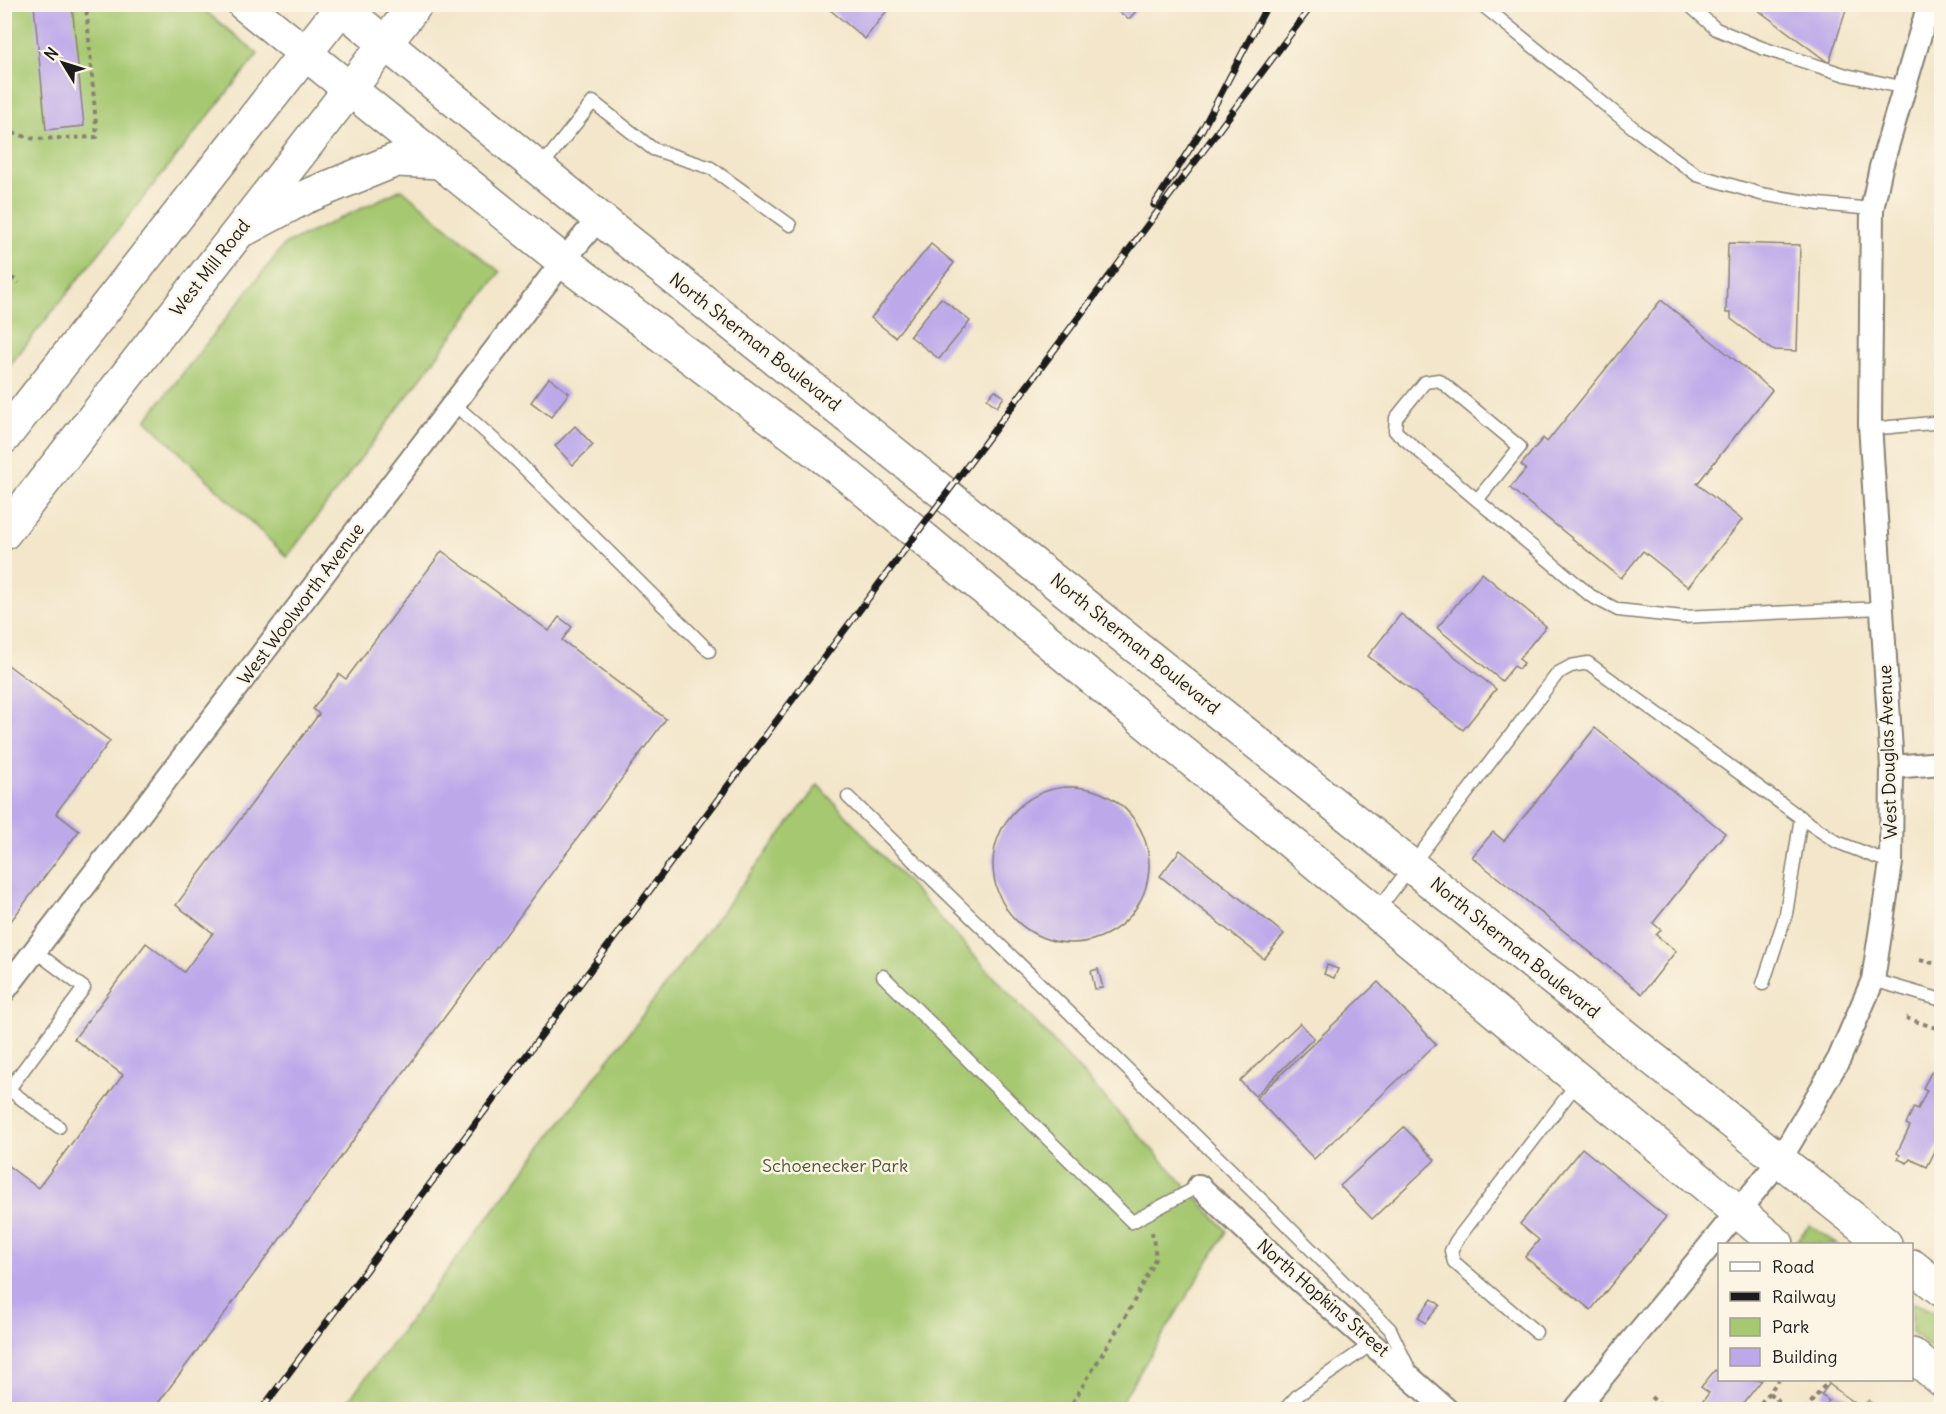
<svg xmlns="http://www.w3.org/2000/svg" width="1946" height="1414" font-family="Delius,sans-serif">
<rect width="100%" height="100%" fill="#fcf5e5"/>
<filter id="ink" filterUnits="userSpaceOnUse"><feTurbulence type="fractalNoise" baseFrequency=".0167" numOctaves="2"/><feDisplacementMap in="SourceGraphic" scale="12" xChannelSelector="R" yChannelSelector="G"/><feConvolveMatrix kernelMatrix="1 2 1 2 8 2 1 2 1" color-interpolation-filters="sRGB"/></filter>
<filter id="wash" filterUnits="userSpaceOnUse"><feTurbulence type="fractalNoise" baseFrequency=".008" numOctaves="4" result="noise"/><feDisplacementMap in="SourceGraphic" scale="24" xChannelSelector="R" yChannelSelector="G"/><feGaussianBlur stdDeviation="1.35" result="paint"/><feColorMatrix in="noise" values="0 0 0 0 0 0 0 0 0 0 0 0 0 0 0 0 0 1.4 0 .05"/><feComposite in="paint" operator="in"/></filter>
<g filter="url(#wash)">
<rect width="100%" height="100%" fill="#f3e6ca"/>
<g fill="#a6c871" stroke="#617246" stroke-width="1.5">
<polygon points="5,5 198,5 258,54 5,371"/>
<polygon points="402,189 500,272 287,557 146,420 284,245"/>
<polygon points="818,785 1227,1231 1117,1409 341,1410"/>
<polygon points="1810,1225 1837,1244 1802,1244 1797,1240"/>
<polygon points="1912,1302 1941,1315 1941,1357 1912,1333"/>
</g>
<g id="blocks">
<g fill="#bda8ea">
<polygon points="823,4 892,4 865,39"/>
<polygon points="1122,4 1130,4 1137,10 1129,19 1117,11"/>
<polygon points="1750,4 1848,4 1829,63"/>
<polygon points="34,5 72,5 84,126 46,130"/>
<polygon points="1728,243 1800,245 1797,351 1772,350 1731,319 1731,313 1726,313"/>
<polygon points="931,244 954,263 895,337 871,318"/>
<polygon points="941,298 970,321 939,359 910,336"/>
<polygon points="1661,300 1772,390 1697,484 1742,520 1688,587 1643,551 1621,578 1510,488 1526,469 1521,465 1543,438 1547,442"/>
<polygon points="549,378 569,393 551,417 531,402"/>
<polygon points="995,390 1004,397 997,407 987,399"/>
<polygon points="575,426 593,445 573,465 555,446"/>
<polygon points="442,551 549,631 559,617 572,627 562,640 666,719 153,1410 4,1410 4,1163 38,1188 123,1075 74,1039 146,943 184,972 213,933 176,905 319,714 313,709 339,674 346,679"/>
<polygon points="1482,573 1546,626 1519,659 1524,663 1519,669 1514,666 1502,681 1437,628"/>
<polygon points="1401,614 1496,689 1463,730 1368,656"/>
<polygon points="4,662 110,741 56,813 79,831 11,921 4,916"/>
<polygon points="1595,728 1725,833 1653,923 1661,930 1656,935 1676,951 1642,994 1472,857 1493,832 1504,841"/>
<circle cx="1071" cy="865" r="78"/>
<polygon points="1180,850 1284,934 1264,959 1160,876"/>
<polygon points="1327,965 1338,969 1334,978 1324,974"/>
<polygon points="1098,969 1103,988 1095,989 1091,971"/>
<polygon points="1378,982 1436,1044 1314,1159 1256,1098"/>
<polygon points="1300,1023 1314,1038 1255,1096 1240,1081"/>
<polygon points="1942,1060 1942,1137 1927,1167 1910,1159 1907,1163 1898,1159 1900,1155 1897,1153 1910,1126 1906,1124 1914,1107 1918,1109 1927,1090 1923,1088 1932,1071 1936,1073"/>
<polygon points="1404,1127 1435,1160 1372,1219 1340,1186"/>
<polygon points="1582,1148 1666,1217 1591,1310 1525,1257 1539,1240 1520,1224"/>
<polygon points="1432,1299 1440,1305 1425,1323 1418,1317"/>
<polygon points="1715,1370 1720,1374 1720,1380 1762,1380 1738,1410 1696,1410 1709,1393 1701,1387"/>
<polygon points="1829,1384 1862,1408 1869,1400 1880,1410 1822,1410 1829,1401 1821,1395"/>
</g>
</g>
</g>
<g filter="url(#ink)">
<use href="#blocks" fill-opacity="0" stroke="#888173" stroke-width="1.5"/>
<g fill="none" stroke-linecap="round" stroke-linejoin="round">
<defs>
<g id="lane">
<polyline points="1481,4 1636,130 1697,175 1761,194 1819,204 1872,209"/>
<polyline points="1688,4 1716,29 1762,48 1846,75 1905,88"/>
<polyline points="540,168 593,102 653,149 711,168 790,225"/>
<polyline points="454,404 509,453 709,651"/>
<polyline points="1870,429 1942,422"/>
<polyline points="1477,500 1520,447 1439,380 1425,382 1396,418 1395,431 1591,596 1618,610 1683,617 1881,608"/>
<polyline points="848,797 1272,1210 1390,1329 1410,1371"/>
<polyline points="1377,911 1558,673 1571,666 1588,663 1804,820 1837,842 1891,863"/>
<polyline points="883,976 1132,1222 1199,1186"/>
<polyline points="1873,980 1942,1000"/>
<polyline points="1763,984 1786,914 1801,817"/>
<polyline points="4,1086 59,1127"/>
<polyline points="9,1089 84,988 35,951"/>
<polyline points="1536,1332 1454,1262 1451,1251 1456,1241 1578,1082"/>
<polyline points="1284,1410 1298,1395 1373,1343"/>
</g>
<g id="street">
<polyline points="1892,767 1942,763"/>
<polyline points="4,991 563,261 599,218"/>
<polyline points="1199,1186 1299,1280 1447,1410"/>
<polyline points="1575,1410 1780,1160 1839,1059 1873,980 1891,863 1892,767 1870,424 1872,209 1881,167 1929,4"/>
</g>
<g id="secondary">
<polyline points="244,4 563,261 842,471 1777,1244"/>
<polyline points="337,4 599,218 1885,1244"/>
<polyline points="247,228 305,197 396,160 442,162"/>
<polyline points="4,437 344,4"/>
<polyline points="4,533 416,4"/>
<polyline points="1912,1266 1942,1290"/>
<polyline points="1912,1355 1942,1380"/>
</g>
</defs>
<use href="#lane" stroke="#888173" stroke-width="15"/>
<use href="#street" stroke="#888173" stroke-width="26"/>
<use href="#secondary" stroke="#888173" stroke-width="36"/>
<g stroke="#888173" stroke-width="4" stroke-dasharray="4.5 4.5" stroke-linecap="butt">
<polyline points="4,131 35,139 97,137 86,4"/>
<polyline points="4,272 19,283"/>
<polyline points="1920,960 1942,965"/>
<polyline points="1906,1018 1942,1030"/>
<polyline points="1769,1393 1790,1410"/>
<polyline points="1651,1397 1666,1410"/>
<polyline points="1068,1410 1131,1307 1156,1257 1152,1232"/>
<polyline points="1755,1410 1779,1380"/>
<polyline points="1805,1410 1829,1380"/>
</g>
<use href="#lane" stroke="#fff" stroke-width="12"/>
<use href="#street" stroke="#fff" stroke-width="22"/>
<use href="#secondary" stroke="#fff" stroke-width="33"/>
<defs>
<g id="rail">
<polyline points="1154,205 1203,128 1268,4"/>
<polyline points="261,1410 1313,4"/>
</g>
</defs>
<use href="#rail" stroke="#1c1c1c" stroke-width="7"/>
<use href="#rail" stroke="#fcf5e5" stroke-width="4.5" stroke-dasharray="14" stroke-linecap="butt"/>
</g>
</g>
<g text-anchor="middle" stroke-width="5" stroke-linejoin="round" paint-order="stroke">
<g font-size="18" fill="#1c1c1c" stroke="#fcf5e5">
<text transform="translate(210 268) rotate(-52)" y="6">West Mill Road</text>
<text transform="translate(755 342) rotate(38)" y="6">North Sherman Boulevard</text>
<text transform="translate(301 604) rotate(-53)" y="6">West Woolworth Avenue</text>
<text transform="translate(1135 644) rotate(39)" y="6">North Sherman Boulevard</text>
<text transform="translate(1888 752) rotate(-92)" y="6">West Douglas Avenue</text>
<text transform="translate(1515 948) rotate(39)" y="6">North Sherman Boulevard</text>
<text transform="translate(1323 1298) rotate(41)" y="6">North Hopkins Street</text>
</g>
<g font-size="18" fill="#4c583a" stroke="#fcf5e5">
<text x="835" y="1172">Schoenecker Park</text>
</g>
</g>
<rect width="1946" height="1414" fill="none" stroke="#fcf5e5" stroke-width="24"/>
<rect x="1718" y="1243" width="195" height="138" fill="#fcf5e5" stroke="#a29e95" stroke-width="1.5"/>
<rect x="1730" y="1262" width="30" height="9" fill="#ffffff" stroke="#a29e95" stroke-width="1.5"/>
<text x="1772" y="1273" font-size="18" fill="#1c1c1c">Road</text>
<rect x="1730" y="1292" width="30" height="9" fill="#1c1c1c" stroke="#a29e95" stroke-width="1.5"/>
<text x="1772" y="1303" font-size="18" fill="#1c1c1c">Railway</text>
<rect x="1730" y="1318" width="30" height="18" fill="#a6c871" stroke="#a29e95" stroke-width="1.5"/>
<text x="1772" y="1333" font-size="18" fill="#1c1c1c">Park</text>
<rect x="1730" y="1348" width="30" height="18" fill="#bda8ea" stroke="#a29e95" stroke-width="1.5"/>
<text x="1772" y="1363" font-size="18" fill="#1c1c1c">Building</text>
<g transform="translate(63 63) rotate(308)" stroke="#fcf5e5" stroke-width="4.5" paint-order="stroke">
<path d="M0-4.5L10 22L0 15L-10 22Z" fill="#1c1c1c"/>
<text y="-9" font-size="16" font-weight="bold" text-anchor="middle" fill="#1c1c1c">N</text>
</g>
</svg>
